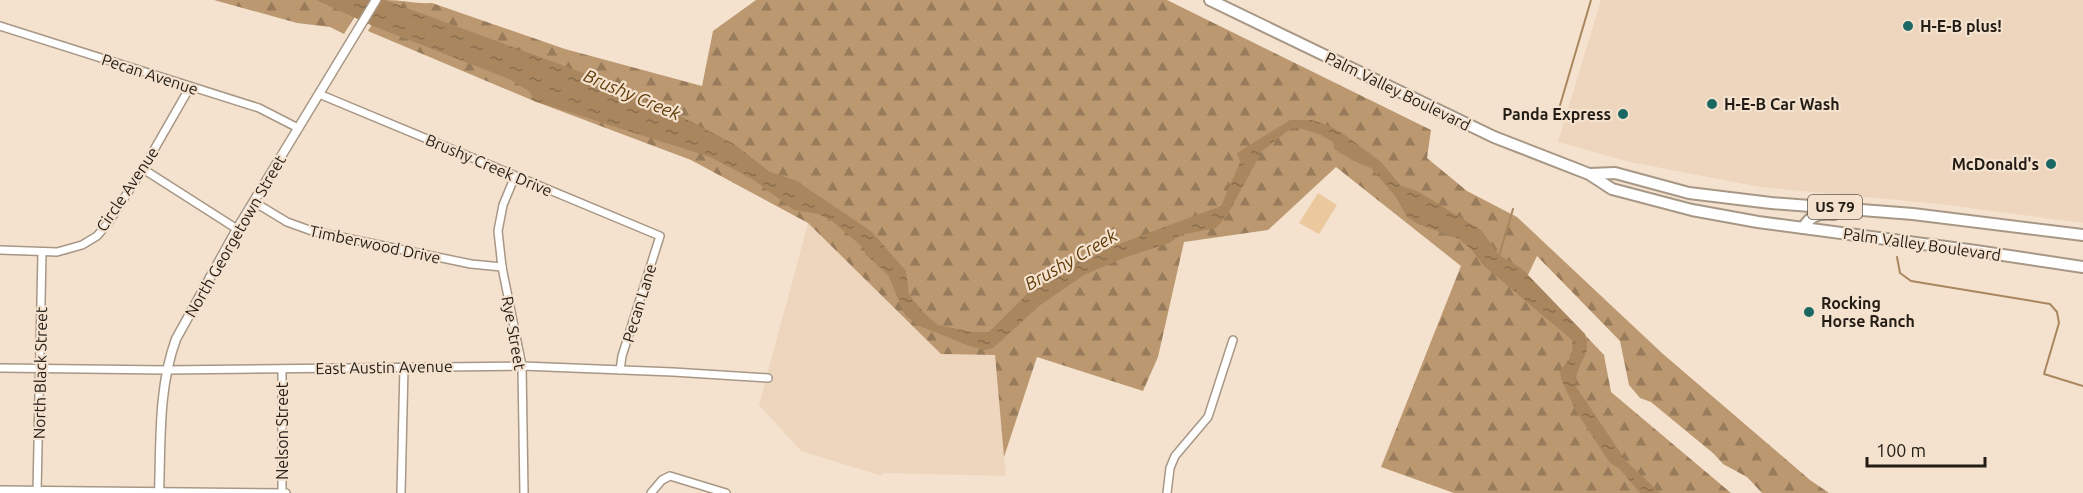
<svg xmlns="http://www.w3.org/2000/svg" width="2083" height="493" font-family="Ubuntu,sans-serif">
<defs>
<pattern id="forest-firs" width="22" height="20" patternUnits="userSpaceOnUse" patternTransform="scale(1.5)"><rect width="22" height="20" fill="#bb986f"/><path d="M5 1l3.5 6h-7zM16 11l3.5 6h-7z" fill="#987b5a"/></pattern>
<pattern id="water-ripples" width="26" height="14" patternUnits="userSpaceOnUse" patternTransform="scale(1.5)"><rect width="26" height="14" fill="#a9865e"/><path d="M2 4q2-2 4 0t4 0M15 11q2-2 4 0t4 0" fill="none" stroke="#896d4d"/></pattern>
</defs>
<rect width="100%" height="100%" fill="#f4e2cf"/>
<g fill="#edd6bd">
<polygon points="1601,0 2083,0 2083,223 1939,204 1760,187 1630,162 1558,142"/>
<polygon points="808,223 941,354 995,355 1006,476 883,473 882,476 801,451 759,405"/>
</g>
<g fill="url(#forest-firs)">
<polygon points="214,0 365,0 344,34 330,27 297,23"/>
<path d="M386,0C402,0 416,4 432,3L565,49L702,86L713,31L756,0H1167L1431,130L1427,158L1467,191L1517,217L1663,354L1810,480L1829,493H1762L1747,477L1723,464L1714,454L1651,402L1640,398L1629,385L1620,341L1537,256L1528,275L1604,355L1611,392L1731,493H1454L1381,467L1461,266L1336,167L1268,230L1184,242L1158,357L1143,391L1037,357L1004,457L995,355L941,354L808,223L691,160L534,101L368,31Z"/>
</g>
<polygon fill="#ecc89f" points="1318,193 1337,205 1319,234 1299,223"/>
<path fill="url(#water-ripples)" d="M316,0H385L632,91L734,144L770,172L795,180L871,231L906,271L909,295L926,315L938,325L972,332H989L1033,288L1111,247L1221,206L1240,162L1237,153L1290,120H1312L1330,126L1345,135L1381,162L1401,186L1417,191L1481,230L1499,255L1521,268L1585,334C1591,354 1583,355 1578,371C1576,375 1576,381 1575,385L1626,461L1660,493H1640L1619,468L1610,463L1576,411L1561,379L1560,371C1569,360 1574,354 1572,340L1484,266L1471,249L1459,239L1418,224L1407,217L1396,197L1371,168L1354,161L1334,149L1333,142L1321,135L1299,128L1290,129L1262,151L1228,214L1216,228L1181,235L1169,243L1124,258L1084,275L1039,306L993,348L984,350L967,345L917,325L905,315L888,275L865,254V249L832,221L818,214L794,210L752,179L710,157L534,101L530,92L509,79L373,26Z"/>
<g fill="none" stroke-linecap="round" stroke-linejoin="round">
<g stroke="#a9865e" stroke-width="2">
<polyline points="1556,119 1591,0"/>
<polyline points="1499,256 1513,209"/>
<polyline points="1897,257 1900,273 1911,281 2050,304 2057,312 2059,323 2044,374 2083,386"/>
</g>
<defs>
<g id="minor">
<polyline points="0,26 259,108 298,128"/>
<polyline points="319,94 660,236 622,356 620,370"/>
<polyline points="143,169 237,229"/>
<polyline points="515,176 503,205 498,231 502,267 522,366 524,493"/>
<polyline points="254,202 287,222 312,231 471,264 502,267"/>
<polyline points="0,250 57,252 82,245 97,236 108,223 143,169 190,87"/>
<polyline points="0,368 166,370 522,366 673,372 768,378"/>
<polyline points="0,490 286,493"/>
<polyline points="37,493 42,253"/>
<polyline points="282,493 282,369"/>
<polyline points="401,493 404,367"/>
<polyline points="651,493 662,480 670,476 726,493"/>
<polyline points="1167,493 1170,468 1175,456 1208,417 1233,340"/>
</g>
<path id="tertiary" d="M159,493C161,441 158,388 176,339L237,229L376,0"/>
<g id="trunk">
<polyline points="1210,0 1494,137 1589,174 1612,189 1692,210 1758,222 1976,251 2083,267"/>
<polyline points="1590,174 1615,173 1689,193 1771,203 1913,214 2083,235"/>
<path d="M1803,228C1811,215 1818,213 1834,214"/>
</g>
</defs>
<use href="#minor" stroke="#a79785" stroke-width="10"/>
<use href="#tertiary" stroke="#a79785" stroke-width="11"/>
<use href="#trunk" stroke="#a79785" stroke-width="14"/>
<use href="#minor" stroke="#fff" stroke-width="7"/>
<use href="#tertiary" stroke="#fff" stroke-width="8"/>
<use href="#trunk" stroke="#fff" stroke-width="10"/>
</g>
<g fill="#1a6764" stroke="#f4e2cf" stroke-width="2">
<circle cx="1908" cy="26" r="6"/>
<circle cx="1712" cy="104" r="6"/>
<circle cx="1623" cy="114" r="6"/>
<circle cx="2051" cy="164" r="6"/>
<circle cx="1809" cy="312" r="6"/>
</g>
<g text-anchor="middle" stroke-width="4.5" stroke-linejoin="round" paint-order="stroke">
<rect fill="#f4e2cf" stroke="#62584e" stroke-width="1.5" x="1808" y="195" width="54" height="24" rx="4.5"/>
<g font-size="15" font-weight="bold" fill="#231d16">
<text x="1835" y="212">US 79</text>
</g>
<g font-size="16" font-weight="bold" fill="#231d16" stroke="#f4e2cf" text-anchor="start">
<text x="1920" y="32">H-E-B plus!</text>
<text x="1724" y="110">H-E-B Car Wash</text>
<text x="1611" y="120" text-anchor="end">Panda Express</text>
<text x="2039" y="170" text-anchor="end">McDonald's</text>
<text x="1821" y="309">Rocking<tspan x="1821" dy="18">Horse Ranch</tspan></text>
</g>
<g font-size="16" fill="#231d16" stroke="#f4e2cf">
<text transform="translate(150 74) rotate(18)" y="6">Pecan Avenue</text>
<text transform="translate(1398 91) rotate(26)" y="6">Palm Valley Boulevard</text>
<text transform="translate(489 165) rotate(23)" y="6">Brushy Creek Drive</text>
<text transform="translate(127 189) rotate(-56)" y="6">Circle Avenue</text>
<text transform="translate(235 236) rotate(-60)" y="6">North Georgetown Street</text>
<text transform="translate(375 244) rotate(12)" y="6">Timberwood Drive</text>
<text transform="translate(1922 244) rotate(8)" y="6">Palm Valley Boulevard</text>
<text transform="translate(639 303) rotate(-73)" y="6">Pecan Lane</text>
<text transform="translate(514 333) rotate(80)" y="6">Rye Street</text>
<text transform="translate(384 367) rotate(-1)" y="6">East Austin Avenue</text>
<text transform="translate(40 373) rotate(-89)" y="6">North Black Street</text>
<text transform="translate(282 431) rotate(-90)" y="6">Nelson Street</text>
</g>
<g font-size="18" font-style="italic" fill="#603c08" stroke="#f4e2cf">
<text transform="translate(632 95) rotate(23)" y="6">Brushy Creek</text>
<text transform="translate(1071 260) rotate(-30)" y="6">Brushy Creek</text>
</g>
</g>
<path d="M1867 457v9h118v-9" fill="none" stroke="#231d16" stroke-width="3"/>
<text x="1876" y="457" font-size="18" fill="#231d16" stroke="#f4e2cf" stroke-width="4.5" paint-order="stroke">100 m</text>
</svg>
